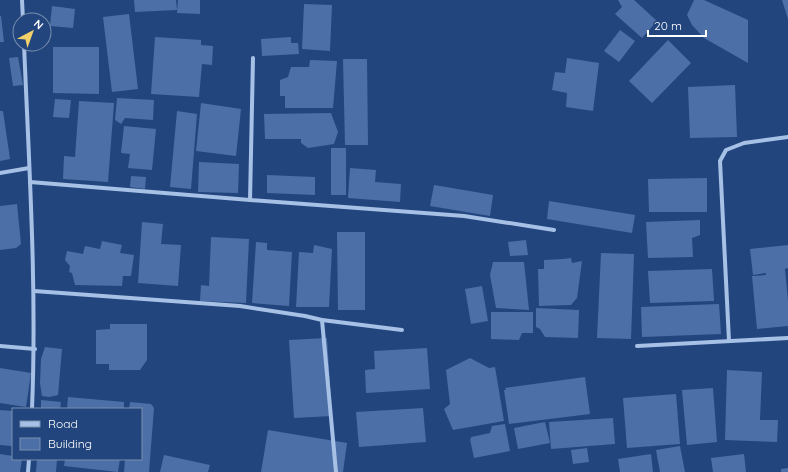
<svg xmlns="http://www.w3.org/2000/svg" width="788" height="472" font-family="Quicksand,sans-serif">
<rect width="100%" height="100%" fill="#22457d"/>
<g fill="#4b6fa6">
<polygon points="134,0 176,0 177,10 135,12"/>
<polygon points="178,0 200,0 200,14 177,13"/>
<polygon points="618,0 634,0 657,21 642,38 615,14 622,7"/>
<polygon points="694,0 704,0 748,20 748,63 704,38 692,25 687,15"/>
<polygon points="782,0 788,0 788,19"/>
<polygon points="304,4 332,5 330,51 302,49"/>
<polygon points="52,6 75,9 73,28 50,26"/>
<polygon points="129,14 138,89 112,92 103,17"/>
<polygon points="0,16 1,16 4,42 0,42"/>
<polygon points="620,30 635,41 619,62 604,51"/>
<polygon points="155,37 201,40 201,45 213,46 212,65 202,64 199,97 151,94"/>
<polygon points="291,37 291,43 298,43 299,54 262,56 261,39"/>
<polygon points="668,40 691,63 652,103 629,81"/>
<polygon points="53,47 99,47 99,94 53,93"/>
<polygon points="18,57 23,85 13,86 9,58"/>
<polygon points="567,58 599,63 593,111 566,107 567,93 552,90 555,72 565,73"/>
<polygon points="343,59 367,59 368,145 345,145"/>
<polygon points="310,60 337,61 333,108 285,108 285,96 280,96 280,80 288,77 291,67 309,67"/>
<polygon points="735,85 737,137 690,138 688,87"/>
<polygon points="117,98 154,100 153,120 125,118 121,124 115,120"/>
<polygon points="55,99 71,100 69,118 53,117"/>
<polygon points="79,101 114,103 108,182 63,179 64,156 75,157"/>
<polygon points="201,103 241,109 236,156 196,151"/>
<polygon points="0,111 3,111 10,159 0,161"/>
<polygon points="177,111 197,114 191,189 170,187"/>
<polygon points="331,113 338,132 334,144 308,148 301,143 301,139 265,139 264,114"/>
<polygon points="124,126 156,129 152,170 128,168 130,154 121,153"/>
<rect x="331" y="148" width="15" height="47"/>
<polygon points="199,162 239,164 238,193 198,192"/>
<polygon points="350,168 376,170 375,182 401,184 400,202 348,198"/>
<polygon points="267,175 315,177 315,195 267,193"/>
<polygon points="131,176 146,177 145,189 130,187"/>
<polygon points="707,178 707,212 649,212 648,179"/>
<polygon points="434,185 493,195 490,216 430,206"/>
<polygon points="549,201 635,215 632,233 547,219"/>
<polygon points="17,204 21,244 16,248 0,250 0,206"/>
<polygon points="700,220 700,235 692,238 693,257 648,258 646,222"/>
<polygon points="142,222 163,224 161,244 181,245 178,286 138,283"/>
<polygon points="337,232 365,232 365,310 338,310"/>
<polygon points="211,237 249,239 246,303 200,301 201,285 209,286"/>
<polygon points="526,240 528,255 510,256 508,242"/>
<polygon points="102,241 122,245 120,253 134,255 131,276 123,276 122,286 75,285 72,273 69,272 70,266 65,260 67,251 83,254 85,246 100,249"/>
<polygon points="256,242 267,243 267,250 292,252 289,306 252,303"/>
<polygon points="314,245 332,249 329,307 296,307 299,252 313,253"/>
<polygon points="788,245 788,268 785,269 788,301 788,326 757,329 752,276 766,275 766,273 753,275 750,249"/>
<polygon points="601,253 634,254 631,339 597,338"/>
<polygon points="571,258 572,263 582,261 577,298 571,305 539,306 538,269 544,269 544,260 563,259"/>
<polygon points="493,262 524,262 529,310 496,308 490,275"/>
<polygon points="712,269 714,301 650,303 648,271"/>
<polygon points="482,286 488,321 471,324 465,289"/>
<polygon points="719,304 721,334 642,337 641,307"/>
<polygon points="536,308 579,310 578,338 545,337 540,329 536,327"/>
<polygon points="491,312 533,312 533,333 522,333 519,340 491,339"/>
<polygon points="110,324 147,324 147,360 140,370 109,370 109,364 96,364 96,330 110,329"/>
<polygon points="327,338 332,416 294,418 289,340"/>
<polygon points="45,347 62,349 58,395 49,397 42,396 40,383 41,359"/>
<polygon points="427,348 430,389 366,393 365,370 375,369 374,351"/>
<polygon points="470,358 489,368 495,367 504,421 453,430 444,409 450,404 446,370"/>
<polygon points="0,368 31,373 26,407 0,403"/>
<polygon points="727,370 762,372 760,420 778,420 777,442 725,440"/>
<polygon points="585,377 590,414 509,424 504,390 506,390 505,388"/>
<polygon points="713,388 717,442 687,445 682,390"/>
<polygon points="676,394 680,444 627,448 623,398"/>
<polygon points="68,397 124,402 124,409 67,409"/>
<polygon points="41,400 61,402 60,409 41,409"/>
<polygon points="130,402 151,404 154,408 149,472 124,472 125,459 141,459 141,409 129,409"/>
<polygon points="423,408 426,442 359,447 356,412"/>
<polygon points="0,410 13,411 12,446 0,445"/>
<polygon points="613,418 615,444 551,449 549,422"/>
<polygon points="545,422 550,443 518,449 514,428"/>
<polygon points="505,424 510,451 474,458 470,439 471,439 471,437 490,433 492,426"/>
<polygon points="268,430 347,443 343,472 261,472"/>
<polygon points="680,446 685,472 660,472 656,450"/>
<polygon points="587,448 589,462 573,464 571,450"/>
<polygon points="0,454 13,456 13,459 22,459 20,472 0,472"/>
<polygon points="651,454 653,472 620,472 618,459"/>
<polygon points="744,454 746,472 713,472 711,458"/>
<polygon points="164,455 210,465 208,472 160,472"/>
<polygon points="37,459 57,459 56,472 36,472"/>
<polygon points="65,459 120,459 118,472 64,466"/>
<polygon points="788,468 788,472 781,472 781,469"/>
</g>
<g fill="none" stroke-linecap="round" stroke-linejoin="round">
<g stroke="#a6c0e6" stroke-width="4">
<polyline points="22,0 23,20"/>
<path d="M24,44C29,166 37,287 32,409"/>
<polyline points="0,173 29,168"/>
<polyline points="30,182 250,200 464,216 554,230"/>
<polyline points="250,200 253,58"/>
<polyline points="34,291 240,306 305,316 322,320 336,472"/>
<polyline points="322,320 402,330"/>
<polyline points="729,341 720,161 726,150 744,143 788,137"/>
<polyline points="0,346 35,349"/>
<polyline points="637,346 788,338"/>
<polyline points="28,472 29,459"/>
</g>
</g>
<rect x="12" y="408" width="130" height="52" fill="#22457d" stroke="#7a8fb1"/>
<rect x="20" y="421" width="20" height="6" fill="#a6c0e6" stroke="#7a8fb1"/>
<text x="48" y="428" font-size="12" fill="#ffffff">Road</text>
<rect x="20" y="438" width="20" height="12" fill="#4b6fa6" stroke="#7a8fb1"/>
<text x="48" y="448" font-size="12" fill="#ffffff">Building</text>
<g transform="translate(32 32) rotate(41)"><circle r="19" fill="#22457d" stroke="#7a8fb1"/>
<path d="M0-3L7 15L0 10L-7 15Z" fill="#f2d168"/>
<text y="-6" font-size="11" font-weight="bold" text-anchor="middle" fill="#ffffff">N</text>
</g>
<path d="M648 30v6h58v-6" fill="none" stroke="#ffffff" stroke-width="2"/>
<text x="654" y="30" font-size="12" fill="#ffffff" stroke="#22457d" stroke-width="3" paint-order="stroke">20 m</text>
</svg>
